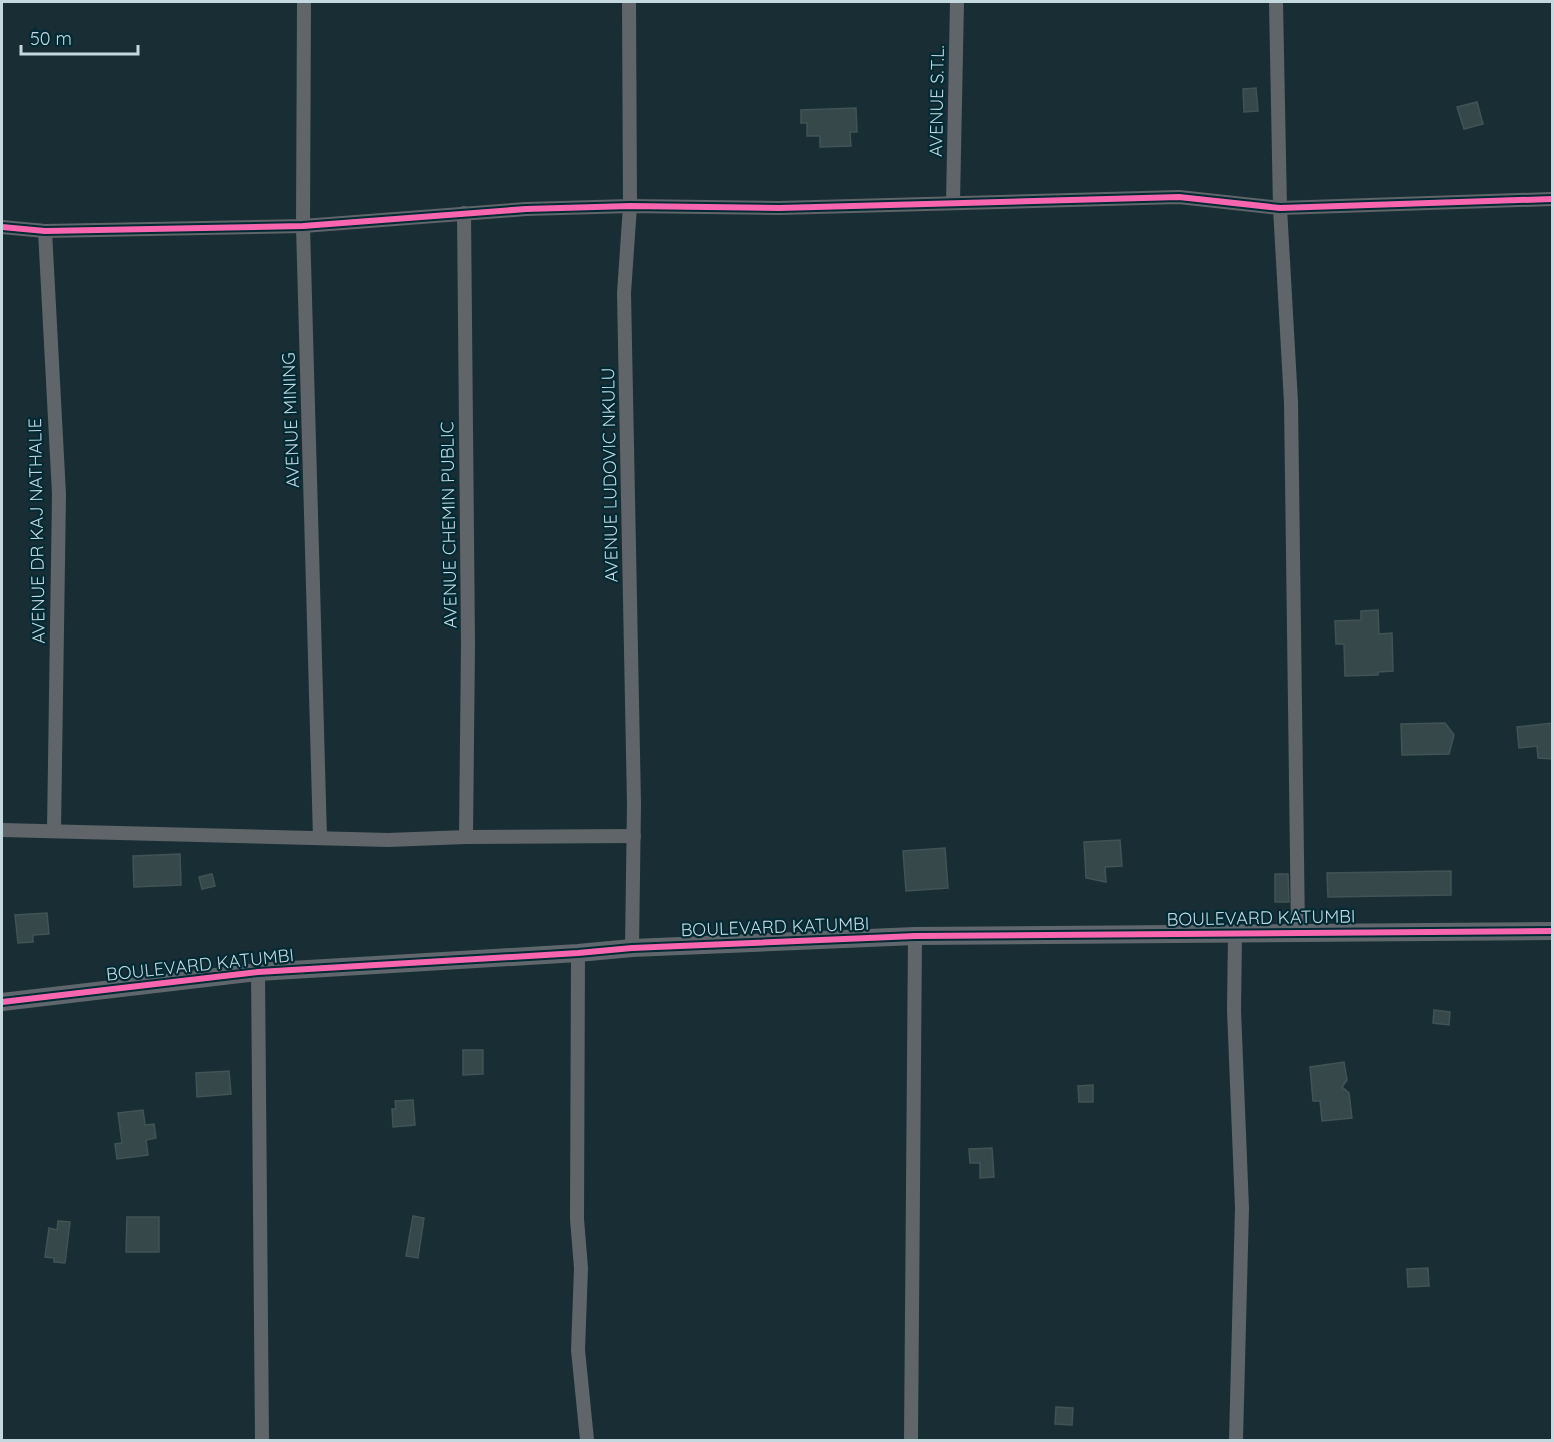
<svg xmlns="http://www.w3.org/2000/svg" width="1554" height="1442" font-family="Quicksand,sans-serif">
<rect width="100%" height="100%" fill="#192e34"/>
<g fill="#36484a" stroke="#415355" stroke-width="1.5">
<polygon points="1256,88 1258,111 1244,112 1243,89"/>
<polygon points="1477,102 1483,124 1464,129 1457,107"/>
<polygon points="856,108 857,132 850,132 851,146 820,147 820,136 807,136 807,123 801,123 801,110"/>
<polygon points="1378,610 1379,634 1392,633 1393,671 1378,672 1378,675 1345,676 1344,644 1336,644 1335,621 1361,620 1361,611"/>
<polygon points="1445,723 1454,735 1449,754 1402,755 1401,724"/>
<polygon points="1552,723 1552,759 1538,758 1537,746 1519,748 1517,727"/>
<polygon points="1120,840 1122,866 1105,867 1106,882 1086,878 1084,842"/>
<polygon points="945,848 948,888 906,891 903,851"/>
<polygon points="180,854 181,885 134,887 133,856"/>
<polygon points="1451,871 1451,895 1328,897 1327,873"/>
<polygon points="212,874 215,886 202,889 199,877"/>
<polygon points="1275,874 1288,874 1289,902 1275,902"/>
<polygon points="47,913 49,934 33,935 33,942 18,943 15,915"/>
<polygon points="1434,1010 1450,1012 1449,1025 1433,1023"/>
<polygon points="463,1050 483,1050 483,1074 463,1075"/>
<polygon points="1344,1062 1347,1080 1342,1087 1349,1093 1352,1118 1322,1121 1320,1101 1313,1101 1310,1067"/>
<polygon points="229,1071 231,1094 197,1097 196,1073"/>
<polygon points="1093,1085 1093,1102 1079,1102 1078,1086"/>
<polygon points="413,1100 415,1125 393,1127 392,1109 396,1109 395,1101"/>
<polygon points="143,1110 145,1125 154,1124 156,1138 146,1140 148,1155 117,1159 115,1144 122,1143 118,1113"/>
<polygon points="992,1148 994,1177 980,1178 980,1163 970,1163 969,1149"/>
<polygon points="413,1216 424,1218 418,1258 406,1256"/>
<polygon points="127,1217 159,1217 159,1252 126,1252"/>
<polygon points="58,1221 70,1222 65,1263 54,1262 54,1258 45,1257 49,1228 57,1230"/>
<polygon points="1428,1268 1429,1286 1408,1287 1407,1269"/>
<polygon points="1056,1407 1073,1408 1072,1425 1055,1424"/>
</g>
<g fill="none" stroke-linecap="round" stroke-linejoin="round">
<g stroke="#606569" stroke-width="14">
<polyline points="304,2 303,226 320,838"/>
<polyline points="629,2 630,206 624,293 634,804 632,948"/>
<polyline points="1276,2 1280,208 1291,402 1298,933"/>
<polyline points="953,202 957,2"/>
<polyline points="464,213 468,644 466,837"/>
<polyline points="2,227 45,231 303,226 526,209 630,206 779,208 1179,197 1280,208 1552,199"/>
<polyline points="45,231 59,494 54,830"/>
<polyline points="2,830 388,840 466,837 634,836"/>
<polyline points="1235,934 1234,1010 1242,1208 1236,1440"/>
<polyline points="578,953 577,1219 581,1268 578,1350 587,1440"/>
<polyline points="258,972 262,1440"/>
<polyline points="911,1440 915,936"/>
</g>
<polyline stroke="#5f676c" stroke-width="18" points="2,1002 258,972 578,953 632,948 915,936 1552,931"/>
<defs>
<g id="cycleway">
<polyline points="2,227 45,231 303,226 526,209 630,206 779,208 1179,197 1280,208 1552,199"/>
<polyline points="2,1002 258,972 578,953 632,948 915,936 1552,931"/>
</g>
</defs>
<use href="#cycleway" stroke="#022a34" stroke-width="10"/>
<use href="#cycleway" stroke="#f766af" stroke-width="6"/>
</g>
<g text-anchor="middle" stroke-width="4.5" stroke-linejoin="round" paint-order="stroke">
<g font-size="18" fill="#c4d8df" stroke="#022a34">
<text transform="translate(937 101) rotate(-89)" y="6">AVENUE S.T.L.</text>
<text transform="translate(291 420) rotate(-92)" y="6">AVENUE MINING</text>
<text transform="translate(610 475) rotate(-91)" y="6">AVENUE LUDOVIC NKULU</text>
<text transform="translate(449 525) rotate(-91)" y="6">AVENUE CHEMIN PUBLIC</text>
<text transform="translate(37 531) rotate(-91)" y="6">AVENUE DR KAJ NATHALIE</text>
<text transform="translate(1261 918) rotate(-1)" y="6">BOULEVARD KATUMBI</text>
<text transform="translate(775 927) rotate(-2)" y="6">BOULEVARD KATUMBI</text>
<text transform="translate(200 965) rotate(-6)" y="6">BOULEVARD KATUMBI</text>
</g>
</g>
<rect width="1554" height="1442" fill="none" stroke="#c4d8df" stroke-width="6"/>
<path d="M21 45v9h117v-9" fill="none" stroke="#c4d8df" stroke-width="3"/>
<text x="30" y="45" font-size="18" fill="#c4d8df" stroke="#022a34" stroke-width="4.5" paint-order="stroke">50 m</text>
</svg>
